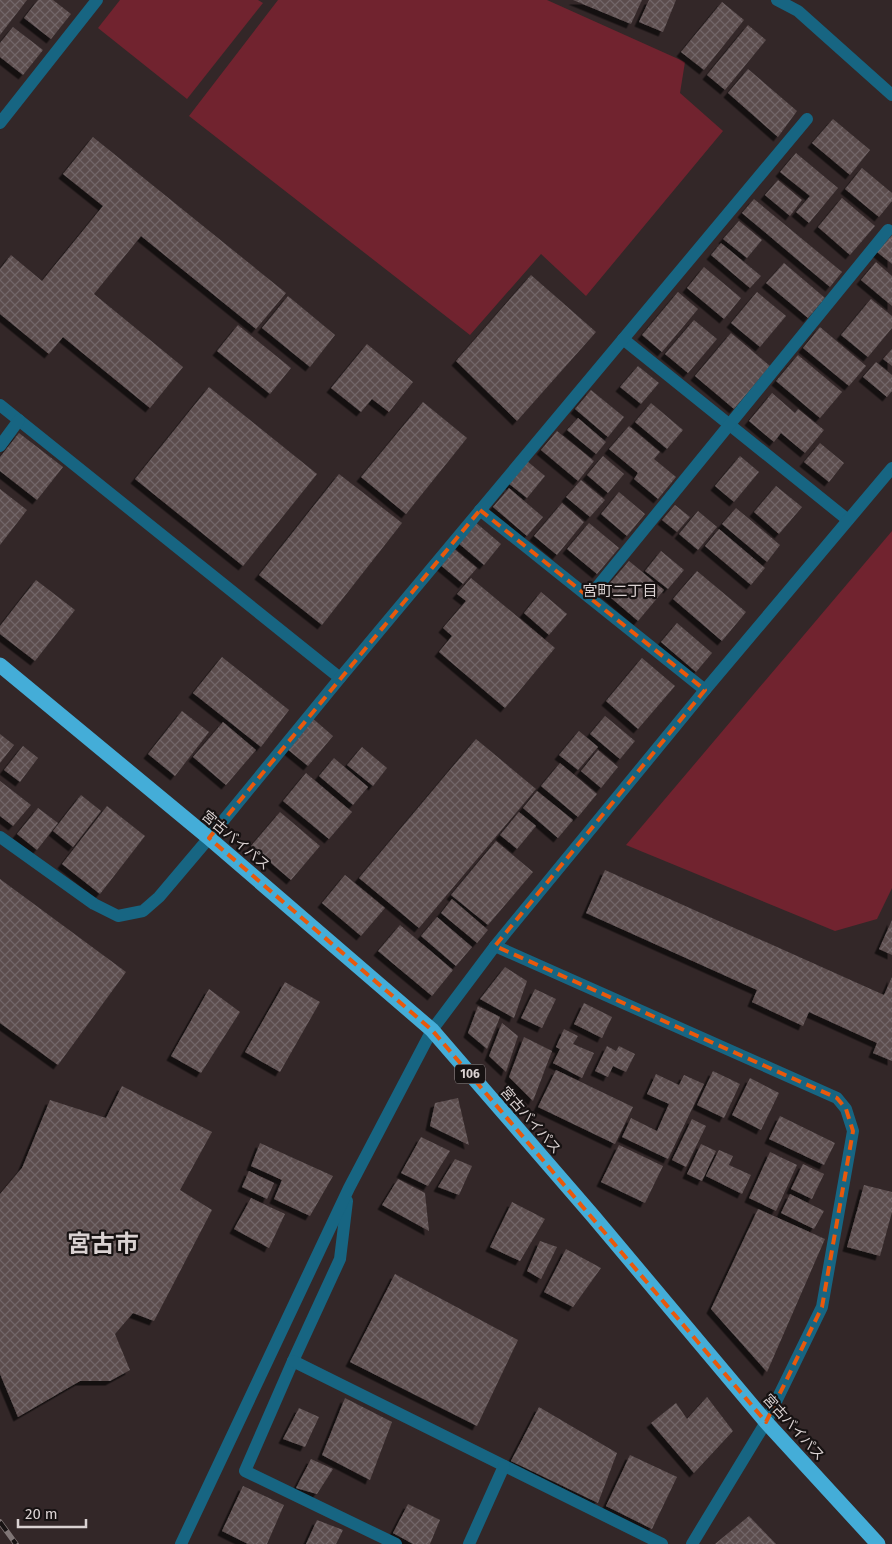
<svg xmlns="http://www.w3.org/2000/svg" width="892" height="1544" font-family="'Fira Sans','Noto Sans JP',sans-serif">
<defs>
<pattern id="building-cross-hatch" width="8" height="8" patternUnits="userSpaceOnUse" patternTransform="scale(1.25)"><rect width="8" height="8" fill="#5b4d4e"/><path d="M0 0l8 8M0 8l8-8" fill="none" stroke="#726667"/></pattern>
<filter id="shadow"><feDropShadow dx="-4.5" dy="4.5" stdDeviation="0" flood-color="#0009"/></filter>
</defs>
<rect width="100%" height="100%" fill="#332728"/>
<g fill="#71232f">
<polygon points="120,0 258,0 263,3 187,99 98,28"/>
<polygon points="278,0 547,0 685,62 680,93 723,131 586,296 541,254 470,335 189,116"/>
<polygon points="892,531 892,888 877,919 835,931 626,845"/>
</g>
<g fill="url(#building-cross-hatch)" filter="url(#shadow)">
<polygon points="0,0 27,0 0,35"/>
<polygon points="38,0 53,0 71,14 51,39 24,18"/>
<polygon points="573,0 642,0 631,24"/>
<polygon points="649,0 676,0 663,32 639,22"/>
<polygon points="722,2 744,20 704,70 681,52"/>
<polygon points="748,25 766,40 725,90 707,75"/>
<polygon points="13,27 43,50 23,75 0,57 0,43"/>
<polygon points="748,69 797,111 778,137 728,93"/>
<polygon points="833,119 870,150 850,175 812,143"/>
<polygon points="93,137 286,293 256,329 141,236 94,294 183,367 150,408 63,337 49,354 0,314 0,269 11,255 42,281 103,206 63,174"/>
<polygon points="796,153 838,188 809,223 796,212 810,196 780,172"/>
<polygon points="862,168 892,193 892,201 879,217 845,189"/>
<polygon points="778,180 802,200 790,216 765,195"/>
<polygon points="842,198 875,226 850,255 818,227"/>
<polygon points="754,199 842,272 830,287 742,213"/>
<polygon points="739,221 762,240 747,258 723,239"/>
<polygon points="892,235 892,264 877,252"/>
<polygon points="721,243 761,276 750,288 711,255"/>
<polygon points="876,262 892,276 892,306 861,280"/>
<polygon points="784,263 825,298 808,318 766,283"/>
<polygon points="704,267 741,298 724,319 687,288"/>
<polygon points="531,275 596,332 517,421 456,361"/>
<polygon points="678,292 698,309 662,352 642,335"/>
<polygon points="757,292 786,316 760,347 731,323"/>
<polygon points="288,296 335,335 310,367 262,328"/>
<polygon points="871,299 892,316 892,328 868,357 841,335"/>
<polygon points="694,320 717,339 688,373 665,354"/>
<polygon points="238,325 291,368 270,394 217,351"/>
<polygon points="820,327 866,366 849,386 803,348"/>
<polygon points="731,333 770,366 734,409 695,376"/>
<polygon points="367,344 413,382 389,412 372,399 361,412 331,388"/>
<polygon points="892,349 892,366 883,359"/>
<polygon points="798,355 842,392 820,418 776,381"/>
<polygon points="876,362 892,375 892,391 887,397 863,377"/>
<polygon points="638,366 659,383 641,404 620,387"/>
<polygon points="209,387 317,474 243,566 135,479"/>
<polygon points="591,390 624,417 608,437 575,409"/>
<polygon points="772,393 795,413 798,409 824,430 805,453 781,433 774,442 749,421"/>
<polygon points="423,402 467,438 406,514 361,477"/>
<polygon points="651,403 683,430 667,449 635,422"/>
<polygon points="578,418 606,442 596,454 567,430"/>
<polygon points="629,426 660,452 654,459 676,477 658,499 634,479 638,473 609,449"/>
<polygon points="557,431 594,461 578,481 541,450"/>
<polygon points="19,433 63,467 37,500 0,471 0,457"/>
<polygon points="820,443 844,463 829,482 804,462"/>
<polygon points="603,456 624,474 608,493 587,475"/>
<polygon points="740,456 759,472 734,502 715,486"/>
<polygon points="527,461 545,476 527,498 508,483"/>
<polygon points="339,474 402,523 322,625 259,575"/>
<polygon points="581,480 605,500 590,517 566,497"/>
<polygon points="776,486 802,507 779,534 754,512"/>
<polygon points="509,488 543,517 527,536 493,507"/>
<polygon points="0,489 27,510 0,545"/>
<polygon points="619,492 645,514 627,536 601,514"/>
<polygon points="562,503 584,522 557,555 534,536"/>
<polygon points="675,505 690,517 677,532 662,520"/>
<polygon points="736,508 780,545 767,562 722,524"/>
<polygon points="698,511 717,527 698,550 679,534"/>
<polygon points="474,521 501,544 484,565 457,542"/>
<polygon points="589,523 619,548 597,574 567,549"/>
<polygon points="719,529 765,568 751,585 705,546"/>
<polygon points="452,547 477,568 463,584 438,563"/>
<polygon points="661,551 684,570 668,589 645,571"/>
<polygon points="629,561 664,590 638,621 603,591"/>
<polygon points="697,571 746,612 722,641 673,599"/>
<polygon points="471,578 555,648 505,708 439,652 452,636 443,628 466,601 457,594"/>
<polygon points="36,580 75,610 35,661 0,634 0,626"/>
<polygon points="541,592 567,614 549,635 524,613"/>
<polygon points="677,623 712,653 696,672 661,642"/>
<polygon points="222,657 289,710 261,747 193,693"/>
<polygon points="642,658 675,686 638,729 606,701"/>
<polygon points="182,711 209,732 175,776 148,754"/>
<polygon points="605,716 635,741 620,759 590,734"/>
<polygon points="311,717 333,736 308,766 286,748"/>
<polygon points="223,722 256,750 226,785 193,757"/>
<polygon points="579,731 598,747 578,770 559,755"/>
<polygon points="0,734 14,745 0,763"/>
<polygon points="476,739 536,789 419,928 359,878"/>
<polygon points="23,746 38,758 20,782 4,770"/>
<polygon points="362,747 387,768 373,786 347,765"/>
<polygon points="598,750 618,767 601,788 581,771"/>
<polygon points="334,758 368,787 353,805 319,776"/>
<polygon points="560,763 597,794 578,817 541,786"/>
<polygon points="306,773 352,812 329,839 283,801"/>
<polygon points="0,781 31,805 13,826 0,816"/>
<polygon points="537,791 573,820 558,838 523,808"/>
<polygon points="81,795 101,811 73,847 53,831"/>
<polygon points="107,806 145,836 100,894 62,864"/>
<polygon points="38,808 58,823 37,850 17,834"/>
<polygon points="280,812 320,846 291,880 251,846"/>
<polygon points="519,812 536,826 517,849 500,835"/>
<polygon points="496,841 533,872 488,925 451,895"/>
<polygon points="605,870 884,995 892,977 892,1061 873,1053 877,1043 809,1012 803,1026 752,1002 757,990 586,913"/>
<polygon points="345,875 385,908 361,936 322,903"/>
<polygon points="0,879 126,972 58,1065 0,1023"/>
<polygon points="452,899 488,930 477,943 441,913"/>
<polygon points="437,917 472,947 456,966 421,936"/>
<polygon points="892,920 892,955 879,949"/>
<polygon points="400,925 453,970 432,996 378,951"/>
<polygon points="505,967 527,981 514,1018 480,999"/>
<polygon points="285,982 320,1002 280,1072 245,1052"/>
<polygon points="209,989 240,1012 201,1073 171,1056"/>
<polygon points="535,989 556,999 542,1028 521,1018"/>
<polygon points="584,1003 612,1017 602,1038 574,1024"/>
<polygon points="478,1006 500,1017 487,1049 468,1033"/>
<polygon points="502,1023 518,1036 506,1072 489,1056"/>
<polygon points="564,1029 578,1036 573,1044 594,1053 582,1078 553,1063 560,1049 556,1047"/>
<polygon points="524,1037 552,1051 533,1101 509,1077"/>
<polygon points="607,1046 616,1051 619,1046 635,1054 626,1072 613,1066 608,1077 595,1071"/>
<polygon points="556,1070 633,1107 615,1144 538,1107"/>
<polygon points="713,1071 740,1084 724,1118 697,1105"/>
<polygon points="656,1074 679,1085 684,1075 704,1084 668,1159 622,1137 631,1118 657,1131 669,1104 647,1094"/>
<polygon points="750,1078 779,1093 761,1130 732,1115"/>
<polygon points="122,1086 212,1132 180,1190 212,1210 154,1321 133,1313 115,1334 130,1370 110,1381 80,1381 18,1417 0,1374 0,1194 22,1168 50,1100 106,1118"/>
<polygon points="458,1098 469,1145 430,1126 435,1103"/>
<polygon points="780,1116 835,1143 824,1165 769,1139"/>
<polygon points="692,1119 706,1126 686,1167 672,1160"/>
<polygon points="421,1137 450,1151 428,1186 401,1173"/>
<polygon points="260,1143 333,1176 310,1216 274,1199 282,1180 251,1166"/>
<polygon points="701,1144 716,1151 702,1181 687,1174"/>
<polygon points="619,1145 663,1166 645,1203 601,1182"/>
<polygon points="719,1150 733,1156 729,1165 751,1175 742,1194 706,1176"/>
<polygon points="770,1152 797,1165 776,1211 749,1198"/>
<polygon points="455,1159 472,1166 459,1195 438,1187"/>
<polygon points="803,1164 824,1174 812,1199 791,1189"/>
<polygon points="249,1171 274,1183 267,1199 242,1187"/>
<polygon points="398,1179 425,1193 429,1231 382,1205"/>
<polygon points="864,1185 892,1192 892,1212 880,1256 847,1247"/>
<polygon points="790,1194 824,1211 814,1229 781,1213"/>
<polygon points="251,1198 285,1214 269,1248 234,1229"/>
<polygon points="512,1202 545,1219 520,1261 490,1247"/>
<polygon points="758,1209 825,1239 767,1372 711,1309"/>
<polygon points="540,1241 557,1247 541,1279 527,1271"/>
<polygon points="566,1249 601,1268 573,1307 544,1292"/>
<polygon points="395,1274 518,1340 477,1426 350,1362"/>
<polygon points="707,1397 733,1431 694,1473 651,1423 676,1403 687,1419"/>
<polygon points="345,1398 392,1422 370,1480 322,1455"/>
<polygon points="539,1407 617,1453 598,1503 511,1461"/>
<polygon points="299,1408 319,1417 305,1447 283,1439"/>
<polygon points="630,1455 677,1477 652,1529 606,1506"/>
<polygon points="311,1459 333,1469 317,1494 296,1488"/>
<polygon points="243,1486 284,1505 267,1544 248,1544 222,1531"/>
<polygon points="408,1504 440,1520 430,1544 413,1544 393,1533"/>
<polygon points="749,1516 776,1544 715,1544"/>
<polygon points="317,1520 343,1530 336,1544 306,1544"/>
</g>
<g fill="none" stroke-linecap="round" stroke-linejoin="round">
<g stroke="#176582" stroke-width="12">
<polyline points="777,0 798,11 892,95"/>
<polyline points="0,123 97,0"/>
<polyline points="623,339 848,520"/>
<polyline points="0,405 340,678"/>
<polyline points="0,446 19,420"/>
<polyline points="480,510 705,690"/>
<polyline points="589,597 888,230"/>
<polyline points="0,837 94,904 118,916 143,911 159,897 209,838 340,678 807,119"/>
<polyline points="495,946 837,1098 846,1109 853,1131 822,1307 766,1422 692,1544"/>
<polyline points="347,1201 340,1259 293,1361 245,1471 396,1544"/>
<polyline points="293,1361 662,1544"/>
<polyline points="181,1544 349,1188 432,1030 495,946 705,690 892,468"/>
<polyline points="469,1544 504,1466"/>
</g>
<polyline stroke="#44add8" stroke-width="15" points="0,665 209,838 432,1030 593,1216 766,1422 878,1544"/>
<defs>
<polyline id="rail" points="0,1522 16,1544"/>
</defs>
<use href="#rail" stroke="#807676" stroke-width="5.5"/>
<use href="#rail" stroke="#171212" stroke-width="4" stroke-dasharray="11" stroke-linecap="butt"/>
</g>
<path fill="none" stroke="#e8590c" stroke-width="4" stroke-dasharray="10 6" stroke-linejoin="round" d="M480,510L705,690L495,946L837,1098L846,1109L853,1131L822,1307L766,1422L432,1030L209,838Z"/>
<g text-anchor="middle" stroke-width="4.5" stroke-linejoin="round" paint-order="stroke">
<rect fill="#171212" stroke="#a09898" stroke-width="1" x="455" y="1064.5" width="30" height="19" rx="4"/>
<g font-size="12" font-weight="bold" fill="#dad2d2">
<text x="470" y="1078">106</text>
</g>
<g font-size="14" fill="#dad2d2" stroke="#171212">
<text transform="translate(236 840) rotate(40)" y="5">宮古バイパス</text>
<text transform="translate(531 1120) rotate(49)" y="5">宮古バイパス</text>
<text transform="translate(794 1427) rotate(48)" y="5">宮古バイパス</text>
</g>
<g font-size="15" fill="#dad2d2" stroke="#171212">
<text x="620" y="596">宮町二丁目</text>
</g>
<g font-size="24" font-weight="bold" fill="#dad2d2" stroke="#171212">
<text x="103" y="1252">宮古市</text>
</g>
</g>
<path d="M18 1519v8h68v-8" fill="none" stroke="#dad2d2" stroke-width="2.5"/>
<text x="25" y="1519" font-size="15" fill="#dad2d2" stroke="#171212" stroke-width="4" paint-order="stroke">20 m</text>
</svg>
